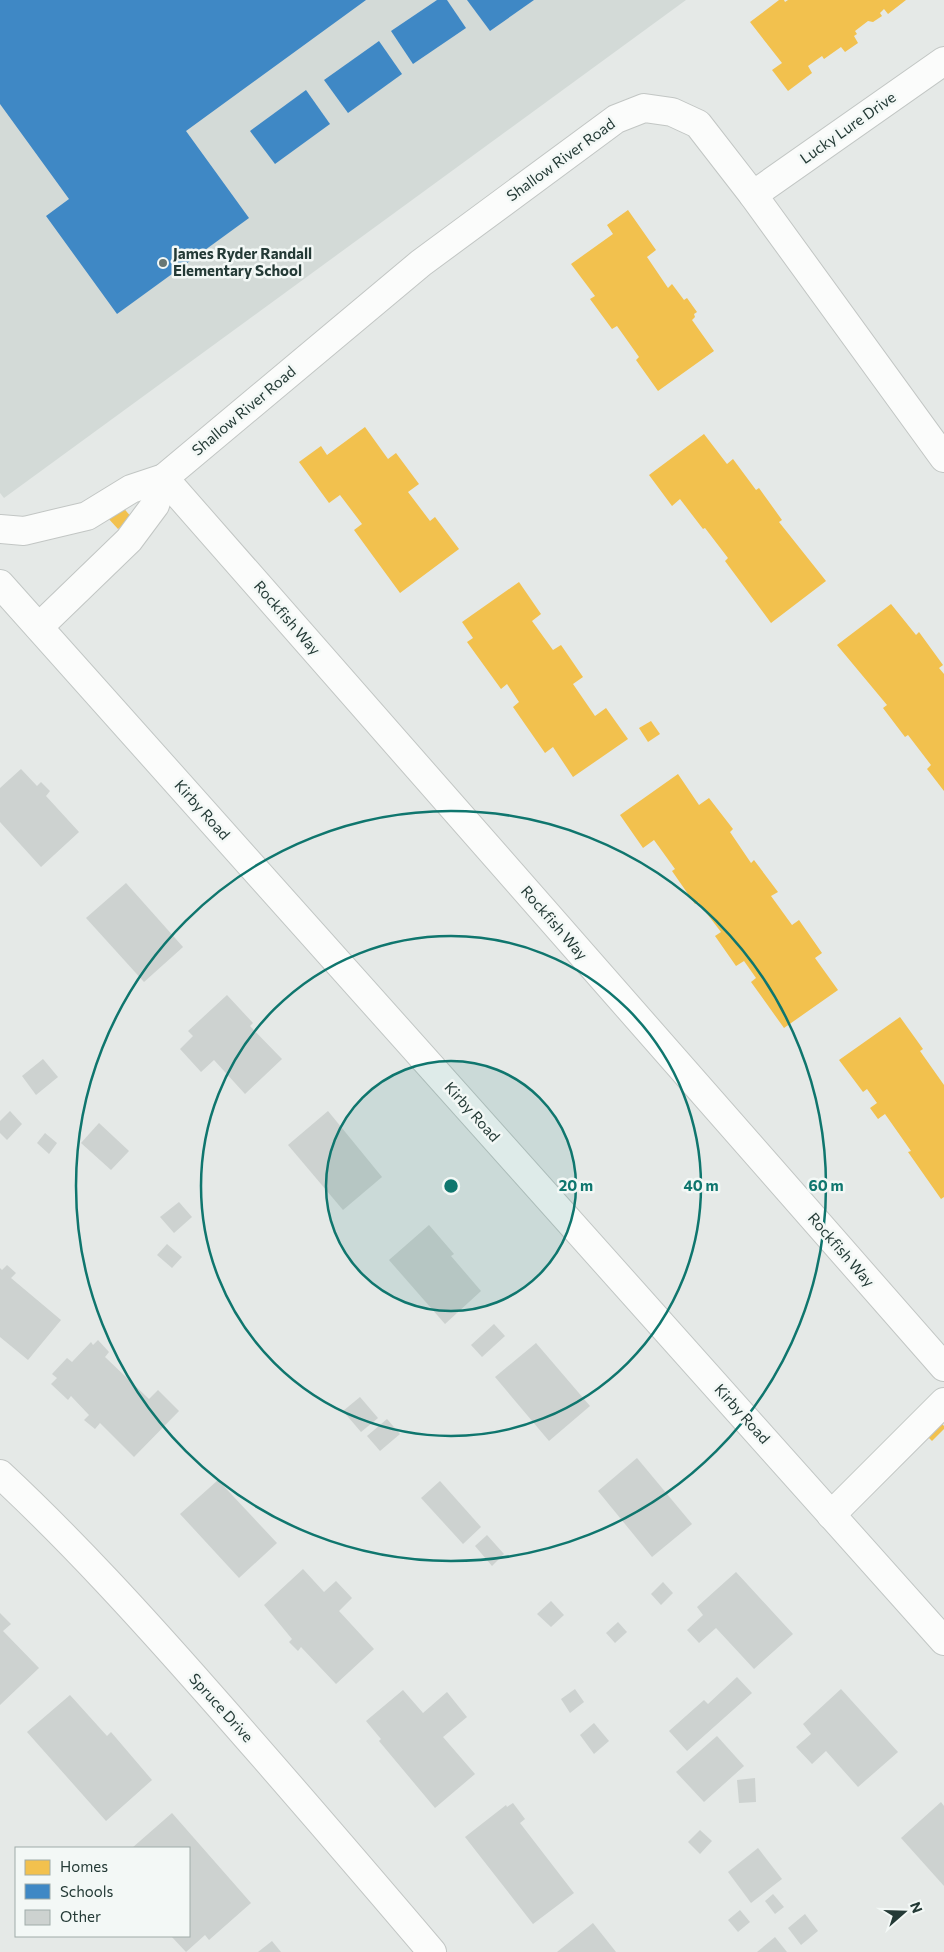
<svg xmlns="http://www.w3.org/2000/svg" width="944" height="1952" font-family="Commissioner,sans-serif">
<rect width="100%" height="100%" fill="#e5e9e7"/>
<polygon fill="#d3dad7" points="0,0 686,0 4,498 0,493"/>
<g fill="#f2c14e">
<polygon points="779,0 784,0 785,2 788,0 906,0 888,14 884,9 880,13 882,16 873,22 868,21 855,31 857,34 854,36 858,43 845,52 841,47 824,59 822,56 808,66 812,73 788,91 772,70 782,63 750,22"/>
<polygon points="628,210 656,250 647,257 668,288 672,284 684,300 687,298 697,312 694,314 695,317 692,320 714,351 658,391 636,360 639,357 617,326 612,329 590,299 595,296 571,264 613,234 607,225"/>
<polygon points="365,427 388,459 396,453 419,484 408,492 430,521 435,517 459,549 400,593 354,530 362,524 340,495 329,503 299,462 321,446 327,455"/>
<polygon points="704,434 727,464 733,459 756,490 759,488 782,520 779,522 826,581 771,623 725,561 728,558 705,528 703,529 680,499 672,506 649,475"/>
<polygon points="121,505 132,518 118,529 107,517"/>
<polygon points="519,582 541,614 532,621 553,650 561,645 583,677 573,684 595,716 606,708 628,739 573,777 553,747 545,753 513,707 519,702 507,684 501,689 467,642 473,638 462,622"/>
<polygon points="891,604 916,635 919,632 943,665 939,668 944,674 944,791 927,769 931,765 908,735 905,737 883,708 887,705 837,645"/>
<polygon points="651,721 660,734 648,742 639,728"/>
<polygon points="678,774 699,805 709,798 733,829 730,832 751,863 754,860 778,892 771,896 792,925 799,920 822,953 815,958 838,990 784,1028 751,982 756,978 744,961 736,966 715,936 721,932 698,902 695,904 672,871 675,869 654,840 643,848 620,815"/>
<polygon points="900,1017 923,1049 920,1051 944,1085 944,1197 941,1199 908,1152 911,1151 885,1114 878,1119 870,1108 877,1103 867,1089 863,1092 839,1060"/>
<polygon points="934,1416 944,1426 944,1429 932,1441 920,1429"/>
</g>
<g fill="#3f88c5">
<polygon points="0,0 366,0 186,131 249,218 117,314 46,216 69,199 0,104"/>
<polygon points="437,0 447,0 466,28 413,64 391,31"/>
<polygon points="467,0 534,0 490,31"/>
<polygon points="379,41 402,74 348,113 324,80"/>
<polygon points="306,90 330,124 275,164 250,131"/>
</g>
<g fill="#cdd2d0">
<polygon points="21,769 37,786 41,782 50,791 46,796 79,832 41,867 0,822 0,788"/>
<polygon points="126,883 183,947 144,982 86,918"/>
<polygon points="227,995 253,1023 250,1026 282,1059 245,1094 214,1060 201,1072 180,1049 193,1036 188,1031"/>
<polygon points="43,1059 58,1077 36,1095 22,1076"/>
<polygon points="10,1111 22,1124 7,1140 0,1133 0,1121"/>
<polygon points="328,1111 382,1177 343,1210 288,1145"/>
<polygon points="99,1123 129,1151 111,1170 81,1143"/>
<polygon points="45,1133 57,1143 49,1154 37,1143"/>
<polygon points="179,1202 192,1217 174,1233 160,1217"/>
<polygon points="429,1225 454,1254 451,1256 481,1291 445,1324 389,1260"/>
<polygon points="167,1244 182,1257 172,1268 157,1255"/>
<polygon points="7,1265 16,1273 11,1278 61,1320 28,1360 0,1337 0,1268 2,1270"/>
<polygon points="494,1324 505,1336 482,1357 471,1345"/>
<polygon points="98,1340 109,1352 105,1357 149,1399 158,1390 179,1411 134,1457 100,1423 95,1429 84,1420 89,1415 71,1396 68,1400 51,1384 57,1378 52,1374 67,1358 72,1362 91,1342 93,1345"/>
<polygon points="536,1343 590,1406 549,1441 495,1377"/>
<polygon points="360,1397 378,1418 361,1432 343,1411"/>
<polygon points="387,1419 400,1434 380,1451 367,1436"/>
<polygon points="637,1458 692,1524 652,1557 598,1491"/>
<polygon points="218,1480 277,1543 239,1578 180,1514"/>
<polygon points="440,1481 481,1527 463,1544 421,1498"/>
<polygon points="487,1535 504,1554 492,1566 475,1546"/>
<polygon points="303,1569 324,1592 336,1581 352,1598 339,1611 374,1649 336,1684 301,1647 298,1651 289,1642 292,1639 264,1605"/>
<polygon points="736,1572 793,1634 754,1669 716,1628 699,1643 687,1630 703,1615 697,1607"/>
<polygon points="663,1582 673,1593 661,1605 651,1594"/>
<polygon points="551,1601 564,1615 551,1627 537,1614"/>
<polygon points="0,1613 11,1624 3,1631 39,1668 0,1705"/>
<polygon points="618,1622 627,1632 615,1643 606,1633"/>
<polygon points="737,1677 752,1693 687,1751 669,1731 704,1700 708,1704"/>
<polygon points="575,1689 584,1702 570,1713 561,1699"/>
<polygon points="841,1689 898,1752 858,1787 826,1751 812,1764 796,1747 811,1734 803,1724"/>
<polygon points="403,1690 423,1713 447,1692 467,1717 443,1737 475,1774 435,1808 379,1741 381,1739 366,1721"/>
<polygon points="70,1695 107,1736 111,1732 152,1780 106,1821 27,1732"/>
<polygon points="594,1723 609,1741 594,1754 580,1735"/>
<polygon points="717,1736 744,1766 704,1802 676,1772"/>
<polygon points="755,1778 756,1802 739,1803 737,1780"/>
<polygon points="941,1802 944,1806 944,1886 901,1838"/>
<polygon points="513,1803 525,1819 520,1823 574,1893 533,1924 465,1837 506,1805 507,1807"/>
<polygon points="172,1813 251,1903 209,1940 205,1935 186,1952 171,1936 189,1936 189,1848 132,1848"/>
<polygon points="700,1830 712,1841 700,1854 688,1842"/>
<polygon points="758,1848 782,1879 751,1903 728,1872"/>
<polygon points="773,1894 784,1907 775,1914 765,1901"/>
<polygon points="740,1910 750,1922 738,1932 728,1920"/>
<polygon points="805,1914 818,1931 801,1945 788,1928"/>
<polygon points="593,1923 616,1952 557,1952"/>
<polygon points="775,1937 787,1952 757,1952"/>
<polygon points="272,1941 281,1952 258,1952"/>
</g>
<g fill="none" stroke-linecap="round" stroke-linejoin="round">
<defs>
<g id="street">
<polyline points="753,195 944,61"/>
<polyline points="164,478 944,1367"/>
<polyline points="0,529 24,531 87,516 131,489 164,478 421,263 616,119 644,108 672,112 698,124 753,195 944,458"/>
<polyline points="39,627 129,540 155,505 164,478"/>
<path d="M0,1474C74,1543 142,1618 209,1694C284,1779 358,1865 432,1952"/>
<polyline points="831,1515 944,1402"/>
</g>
<polyline id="secondary" points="0,584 944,1641"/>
</defs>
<use href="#street" stroke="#c2c6c4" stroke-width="30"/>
<use href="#secondary" stroke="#c2c7c5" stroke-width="30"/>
<use href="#street" stroke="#fbfcfb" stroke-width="28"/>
<use href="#secondary" stroke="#fbfcfb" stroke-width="28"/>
</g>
<circle cx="451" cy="1186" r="125" fill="#0f766e" fill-opacity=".12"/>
<g fill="none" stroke="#0f766e" stroke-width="2.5">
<circle cx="451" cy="1186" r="125"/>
<circle cx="451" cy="1186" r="250"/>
<circle cx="451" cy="1186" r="375"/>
</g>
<circle fill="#687774" stroke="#f3f8f6" stroke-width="2" cx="163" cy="263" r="5"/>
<g text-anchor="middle" stroke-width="5" stroke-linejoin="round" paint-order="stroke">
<g font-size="15" fill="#243a36" stroke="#f3f8f6">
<text transform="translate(848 128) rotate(-35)" y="5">Lucky Lure Drive</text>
<text transform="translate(561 160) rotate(-36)" y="5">Shallow River Road</text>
<text transform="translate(244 411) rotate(-40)" y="5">Shallow River Road</text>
<text transform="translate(287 618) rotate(49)" y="5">Rockfish Way</text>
<text transform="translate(202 810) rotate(48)" y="5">Kirby Road</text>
<text transform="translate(554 923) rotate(49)" y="5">Rockfish Way</text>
<text transform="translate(472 1112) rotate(48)" y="5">Kirby Road</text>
<text transform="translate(841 1250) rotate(49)" y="5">Rockfish Way</text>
<text transform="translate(742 1414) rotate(48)" y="5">Kirby Road</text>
<text transform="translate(221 1708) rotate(48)" y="5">Spruce Drive</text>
</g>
<g font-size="15" font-weight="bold" fill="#243a36" stroke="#f3f8f6" text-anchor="start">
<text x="173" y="259">James Ryder Randall<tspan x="173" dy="17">Elementary School</tspan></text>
</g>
</g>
<circle cx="451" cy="1186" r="8" fill="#0f766e" stroke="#f3f8f6" stroke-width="2.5"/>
<g font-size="15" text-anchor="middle" font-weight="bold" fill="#0f766e" stroke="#f3f8f6" stroke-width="5" stroke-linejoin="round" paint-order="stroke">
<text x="576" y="1191">20 m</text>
<text x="701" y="1191">40 m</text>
<text x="826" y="1191">60 m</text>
</g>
<rect x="15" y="1847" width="175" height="90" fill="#f3f8f6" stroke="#a0aca9"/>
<rect x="25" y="1860" width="25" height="15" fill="#f2c14e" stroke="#a0aca9"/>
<text x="60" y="1872" font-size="15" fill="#243a36">Homes</text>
<rect x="25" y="1884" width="25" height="15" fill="#3f88c5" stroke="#a0aca9"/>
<text x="60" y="1897" font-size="15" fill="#243a36">Schools</text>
<rect x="25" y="1910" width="25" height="15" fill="#cdd2d0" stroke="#a0aca9"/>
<text x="60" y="1922" font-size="15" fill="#243a36">Other</text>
<g transform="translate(904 1912) rotate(70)" stroke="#f3f8f6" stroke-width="4" paint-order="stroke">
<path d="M0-4L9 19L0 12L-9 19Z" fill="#243a36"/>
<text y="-8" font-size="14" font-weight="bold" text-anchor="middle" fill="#243a36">N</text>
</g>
</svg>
